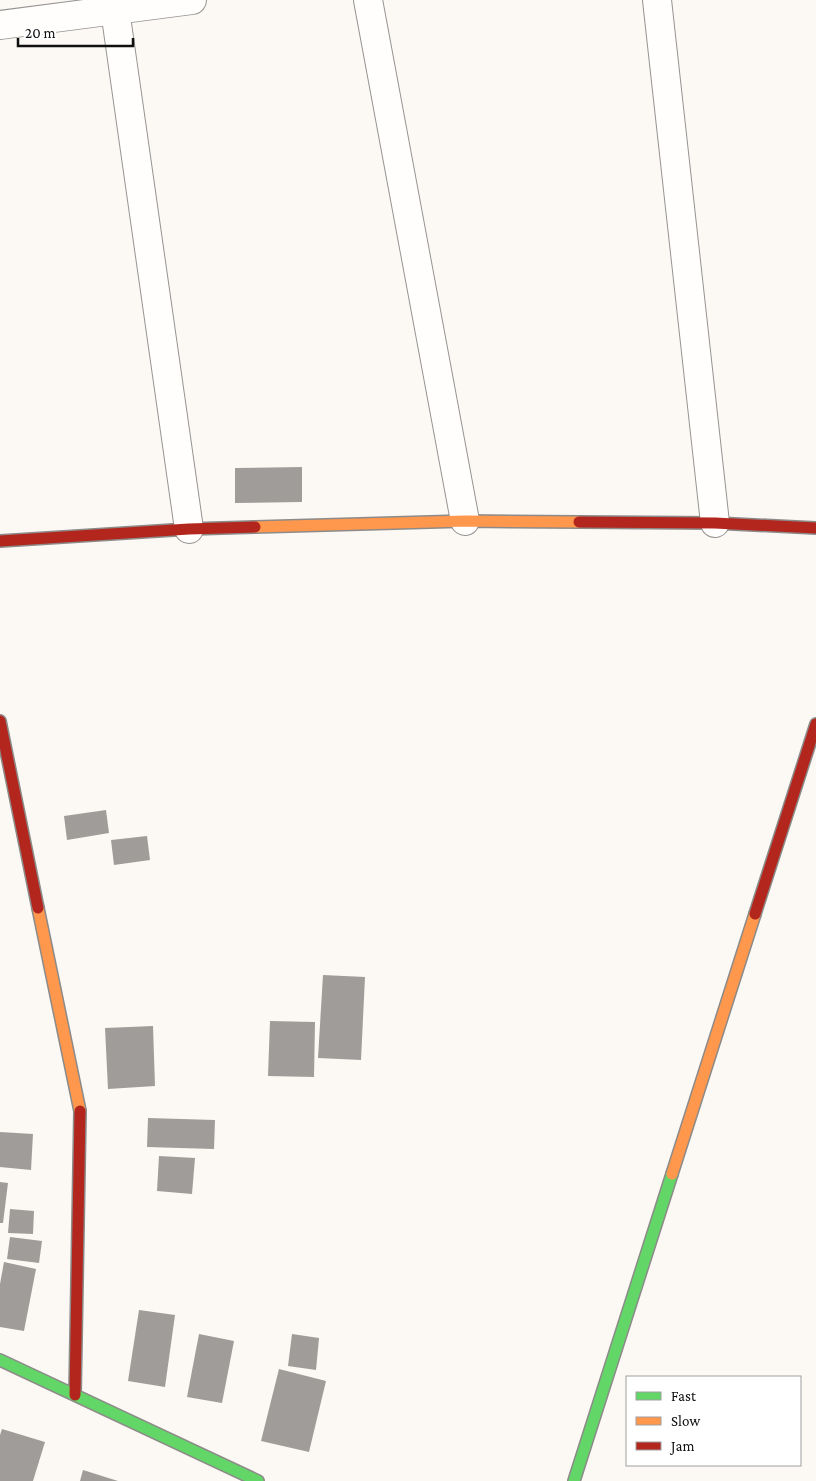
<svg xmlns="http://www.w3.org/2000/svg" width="816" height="1481" font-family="'Crimson Pro',serif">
<rect width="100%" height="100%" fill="#fcf8f4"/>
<g fill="#a09c99">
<polygon points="302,467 302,502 235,503 235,468"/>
<polygon points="106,810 109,833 67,840 64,816"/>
<polygon points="147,836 150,860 114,865 111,840"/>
<polygon points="323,975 365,977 361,1060 318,1058"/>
<polygon points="270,1021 315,1022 314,1077 268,1076"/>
<polygon points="153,1026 155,1086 108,1089 105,1028"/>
<polygon points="148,1118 215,1120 214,1149 147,1147"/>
<polygon points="0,1132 33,1134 31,1170 0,1167"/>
<polygon points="159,1156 195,1158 192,1194 157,1191"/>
<polygon points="0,1182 8,1183 3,1223 0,1223"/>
<polygon points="10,1209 34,1211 33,1234 8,1233"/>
<polygon points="10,1237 42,1241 39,1263 7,1259"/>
<polygon points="4,1262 36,1269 24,1331 0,1327 0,1284"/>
<polygon points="139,1310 175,1315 165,1387 128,1381"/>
<polygon points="199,1334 234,1341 222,1403 187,1397"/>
<polygon points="292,1334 319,1338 316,1370 288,1366"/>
<polygon points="279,1369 326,1381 309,1452 261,1441"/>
<polygon points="2,1429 45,1442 33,1481 0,1481 0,1435"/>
<polygon points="83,1470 118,1481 80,1481"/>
</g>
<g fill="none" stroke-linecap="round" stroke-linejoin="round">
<defs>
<g id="street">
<polyline points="368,0 465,521"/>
<polyline points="657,0 715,523"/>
<polyline points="115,10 189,529"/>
<polyline points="0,25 192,0"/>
</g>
<g id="fast">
<polyline points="0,1360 258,1481"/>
<polyline points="574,1481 672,1174"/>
</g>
<g id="slow">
<polyline points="255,527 465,521 579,522"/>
<polyline points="38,908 80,1111"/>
<polyline points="672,1174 755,914"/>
</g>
<g id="jam">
<polyline points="579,522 715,523 816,528"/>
<polyline points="0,541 189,529 255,527"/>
<polyline points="0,721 38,908"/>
<polyline points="755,914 816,724"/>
<polyline points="75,1395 80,1111"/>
</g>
</defs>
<use href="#street" stroke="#969492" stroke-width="30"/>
<use href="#fast" stroke="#8c8b89" stroke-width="14"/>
<use href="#slow" stroke="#8c8b89" stroke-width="14"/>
<use href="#jam" stroke="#8c8b89" stroke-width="14"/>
<use href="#street" stroke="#fffefd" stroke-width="28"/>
<use href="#fast" stroke="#63d668" stroke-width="11"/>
<use href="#slow" stroke="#ff974d" stroke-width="11"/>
<use href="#jam" stroke="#b3261e" stroke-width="11"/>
</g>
<rect x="626" y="1376" width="175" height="90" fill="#ffffff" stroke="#9f9f9f"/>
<rect x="636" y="1392" width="25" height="8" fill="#63d668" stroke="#9f9f9f"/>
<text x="671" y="1401" font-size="15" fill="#0f0f0f">Fast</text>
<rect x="636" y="1417" width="25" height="8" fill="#ff974d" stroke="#9f9f9f"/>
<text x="671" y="1426" font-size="15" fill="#0f0f0f">Slow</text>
<rect x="636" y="1442" width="25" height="8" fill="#b3261e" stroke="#9f9f9f"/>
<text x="671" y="1451" font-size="15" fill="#0f0f0f">Jam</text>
<path d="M18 38v8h115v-8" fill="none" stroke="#0f0f0f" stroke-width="2.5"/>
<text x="25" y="38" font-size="15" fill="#0f0f0f" stroke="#ffffff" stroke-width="4" paint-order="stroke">20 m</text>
</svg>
